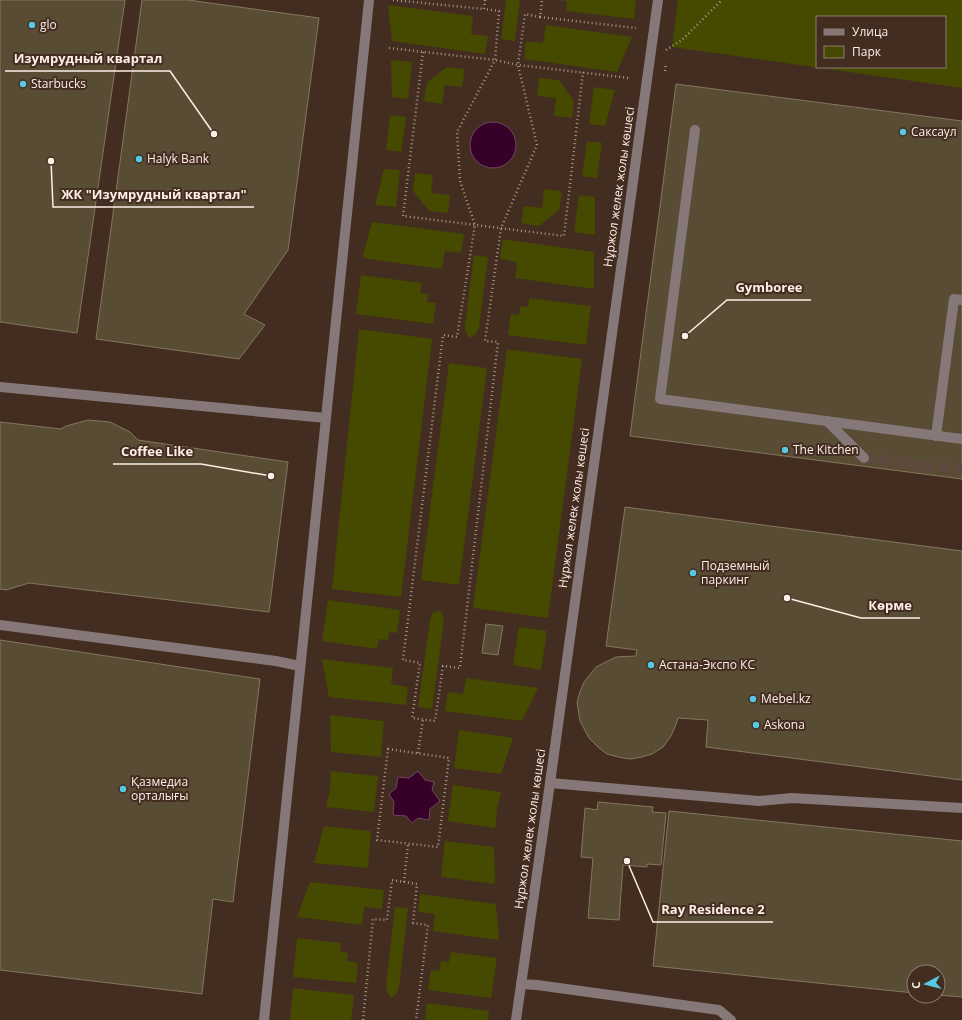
<svg xmlns="http://www.w3.org/2000/svg" width="962" height="1020" font-family="'Open Sans',sans-serif">
<rect width="100%" height="100%" fill="#432c20"/>
<g fill="#454a00" fill-rule="evenodd">
<polygon points="506,0 520,0 515,41 501,39"/>
<polygon points="558,0 636,0 634,19 566,11 567,1"/>
<path d="M678,0H962V88L672,47ZM817,17H945V67H817Z"/>
<polygon points="388,5 473,16 471,34 488,36 485,54 392,41"/>
<polygon points="546,25 632,37 617,72 524,59 526,41 543,43"/>
<polygon points="391,60 412,62 408,99 392,97"/>
<polygon points="447,67 465,69 462,87 445,85 442,104 424,101 427,82"/>
<polygon points="539,78 559,80 574,101 572,118 554,116 556,98 537,96"/>
<polygon points="594,87 615,90 605,126 589,124"/>
<polygon points="390,115 406,117 401,152 386,150"/>
<polygon points="587,141 602,143 597,178 582,176"/>
<polygon points="384,169 400,170 396,207 375,205"/>
<polygon points="415,173 433,175 431,193 450,195 448,213 429,211 413,191"/>
<polygon points="544,189 562,191 559,210 539,226 521,223 524,206 542,208"/>
<polygon points="579,195 595,197 595,235 574,232"/>
<polygon points="372,222 464,234 461,253 445,251 442,269 362,258"/>
<polygon points="503,239 594,252 594,289 515,278 517,262 500,259"/>
<polygon points="474,255 488,257 479,328 476,334 470,338 466,333 465,326"/>
<polygon points="361,275 422,283 420,293 428,294 427,302 436,303 433,324 356,314"/>
<polygon points="529,298 591,306 586,345 508,335 511,314 519,315 520,306 528,307"/>
<polygon points="359,329 432,339 401,597 332,589"/>
<polygon points="507,349 582,359 548,618 473,608"/>
<polygon points="449,363 487,368 459,585 421,580"/>
<polygon points="328,600 400,610 397,633 389,632 388,640 379,639 377,649 322,641"/>
<polygon points="439,610 443,615 444,621 432,709 418,707 430,620 433,613"/>
<polygon points="519,627 547,631 541,670 513,665"/>
<polygon points="322,659 393,668 391,684 408,687 406,705 329,697"/>
<polygon points="466,678 538,688 522,721 445,711 448,692 463,694"/>
<polygon points="330,715 384,721 381,757 331,752"/>
<polygon points="459,730 513,738 501,774 454,768"/>
<polygon points="331,771 378,776 374,812 326,807 330,789"/>
<polygon points="453,785 501,792 497,810 495,828 448,821"/>
<polygon points="324,826 371,831 368,868 314,863"/>
<polygon points="445,841 494,847 495,884 441,877"/>
<polygon points="310,882 384,890 382,909 364,907 362,925 297,917"/>
<polygon points="420,894 496,904 499,940 433,931 435,914 418,912"/>
<polygon points="395,907 408,908 399,987 396,994 391,998 387,992 386,986"/>
<polygon points="297,938 341,943 340,952 348,953 347,961 358,963 356,983 293,977"/>
<polygon points="451,952 497,958 491,998 428,990 431,970 439,971 441,961 449,962"/>
<polygon points="293,988 354,995 351,1020 290,1020"/>
<polygon points="427,1003 489,1011 488,1020 425,1020"/>
</g>
<g fill="#360028" stroke="#724761">
<circle cx="493" cy="145" r="23"/>
<polygon points="418,771 425,780 434,782 432,790 440,801 430,809 429,820 418,818 412,823 406,816 393,815 394,802 389,794 396,788 398,777 409,778"/>
</g>
<g fill="#594c35" stroke="#85775e">
<polygon points="0,0 125,0 77,333 0,322"/>
<polygon points="142,0 188,0 319,18 288,250 244,314 265,325 239,359 96,339"/>
<polygon points="676,84 962,121 962,479 630,436"/>
<polygon points="88,420 110,422 130,432 138,440 288,462 269,612 29,583 6,590 0,589 0,422 61,429 66,426"/>
<polygon points="625,507 962,551 962,780 706,747 708,720 678,718 675,727 671,736 663,747 652,754 642,757 630,759 618,757 607,754 599,748 589,738 580,721 577,702 580,692 584,682 596,667 616,657 636,656 637,650 606,646"/>
<polygon points="486,624 503,626 498,655 482,653"/>
<polygon points="0,640 260,679 233,902 213,899 202,994 0,970"/>
<polygon points="598,802 653,807 652,812 666,813 661,865 647,864 647,867 623,865 619,920 588,918 593,858 581,857 585,808 597,810"/>
<polygon points="669,811 962,841 962,997 938,995 938,972 914,972 914,993 653,966"/>
</g>
<g fill="none" stroke-linecap="round" stroke-linejoin="round">
<polyline stroke="#5f493e" stroke-width="10" stroke-dasharray="10 5" stroke-linecap="butt" points="864,458 962,470"/>
<g stroke="#a9968c" stroke-width="2.5" stroke-dasharray="1 3" stroke-linecap="butt">
<polyline points="393,0 484,9"/>
<polyline points="485,0 484,9 499,11 495,60 457,132 460,181 475,225 457,337 443,335 403,660 420,663 412,718 435,721 443,666 460,668 498,342 485,341 501,228 537,145 518,65 525,14 540,17 542,0"/>
<polyline points="540,17 636,28"/>
<polyline points="389,48 495,60 518,65 629,78"/>
<polyline points="666,50 682,40 722,0"/>
<polyline points="423,52 403,216 564,236 583,72"/>
<polyline points="665,71 666,63"/>
<polygon points="388,749 449,758 438,847 377,840"/>
<polyline points="418,753 423,720"/>
<polyline points="404,882 408,844"/>
<polyline points="363,1020 373,919 387,920 392,880 417,884 413,923 428,925 416,1020"/>
</g>
<g stroke="#867778" stroke-width="10">
<polyline points="695,130 660,399 962,439"/>
<polyline points="0,387 326,418"/>
<polyline points="827,421 864,458"/>
<polyline points="936,436 954,299 962,300"/>
<polyline points="0,625 276,661 300,666"/>
<polyline points="550,783 759,801 792,798 962,808"/>
<polyline points="521,984 537,985 719,1010 731,1020"/>
<polyline points="264,1020 369,0"/>
<polyline points="516,1020 550,783 658,0"/>
</g>
</g>
<g fill="#57c9e2" stroke="#432c20" stroke-width="1.5">
<circle cx="32" cy="25" r="4"/>
<circle cx="23" cy="84" r="4"/>
<circle cx="903" cy="132" r="4"/>
<circle cx="139" cy="159" r="4"/>
<circle cx="785" cy="450" r="4"/>
<circle cx="693" cy="573" r="4"/>
<circle cx="651" cy="665" r="4"/>
<circle cx="753" cy="699" r="4"/>
<circle cx="756" cy="725" r="4"/>
<circle cx="123" cy="789" r="4"/>
</g>
<g text-anchor="middle" stroke-width="4" stroke-linejoin="round" paint-order="stroke">
<g font-size="12" fill="#fdeee6" stroke="#432c20" text-anchor="start">
<text x="40" y="29">glo</text>
<text x="31" y="88">Starbucks</text>
<text x="911" y="136">Саксаул</text>
<text x="147" y="163">Halyk Bank</text>
<text x="793" y="454">The Kitchen</text>
<text x="701" y="570">Подземный<tspan x="701" dy="14">паркинг</tspan></text>
<text x="659" y="669">Астана-Экспо КС</text>
<text x="761" y="703">Mebel.kz</text>
<text x="764" y="729">Askona</text>
<text x="131" y="786">Қазмедиа<tspan x="131" dy="14">орталығы</tspan></text>
</g>
<g font-size="12" fill="#fdeee6" stroke="#432c20">
<text transform="translate(619 187) rotate(-82)" y="4">Нұржол желек жолы көшесі</text>
<text transform="translate(574 508) rotate(-82)" y="4">Нұржол желек жолы көшесі</text>
<text transform="translate(530 829) rotate(-82)" y="4">Нұржол желек жолы көшесі</text>
</g>
</g>
<path fill="none" stroke="#fdeee6" stroke-width="1.5" d="M214 134L170 71H5M51 161L53 207H254M685 336L727 300H811M271 476L201 464H113M787 598L861 618H920M627 861L653 922H773"/>
<g fill="#fdeee6" stroke="#432c20" stroke-width="1.5">
<circle cx="214" cy="134" r="4"/>
<circle cx="51" cy="161" r="4"/>
<circle cx="685" cy="336" r="4"/>
<circle cx="271" cy="476" r="4"/>
<circle cx="787" cy="598" r="4"/>
<circle cx="627" cy="861" r="4"/>
</g>
<g font-size="13" text-anchor="middle" font-weight="bold" fill="#fdeee6" stroke="#432c20" stroke-width="4" stroke-linejoin="round" paint-order="stroke">
<text x="88" y="63">Изумрудный квартал</text>
<text x="154" y="199">ЖК "Изумрудный квартал"</text>
<text x="769" y="292">Gymboree</text>
<text x="157" y="456">Coffee Like</text>
<text x="890" y="610">Көрме</text>
<text x="713" y="914">Ray Residence 2</text>
</g>
<rect x="816" y="16" width="130" height="52" fill="#432c20" stroke="#8d7a6f"/>
<rect x="824" y="29" width="20" height="6" fill="#867778" stroke="#8d7a6f"/>
<text x="852" y="36" font-size="12" fill="#fdeee6">Улица</text>
<rect x="824" y="46" width="20" height="12" fill="#454a00" stroke="#8d7a6f"/>
<text x="852" y="56" font-size="12" fill="#fdeee6">Парк</text>
<g transform="translate(926 984) rotate(263)"><circle r="19" fill="#432c20" stroke="#8d7a6f"/>
<path d="M0-3L7 15L0 10L-7 15Z" fill="#57c9e2"/>
<text y="-6" font-size="11" font-weight="bold" text-anchor="middle" fill="#fdeee6">С</text>
</g>
</svg>
